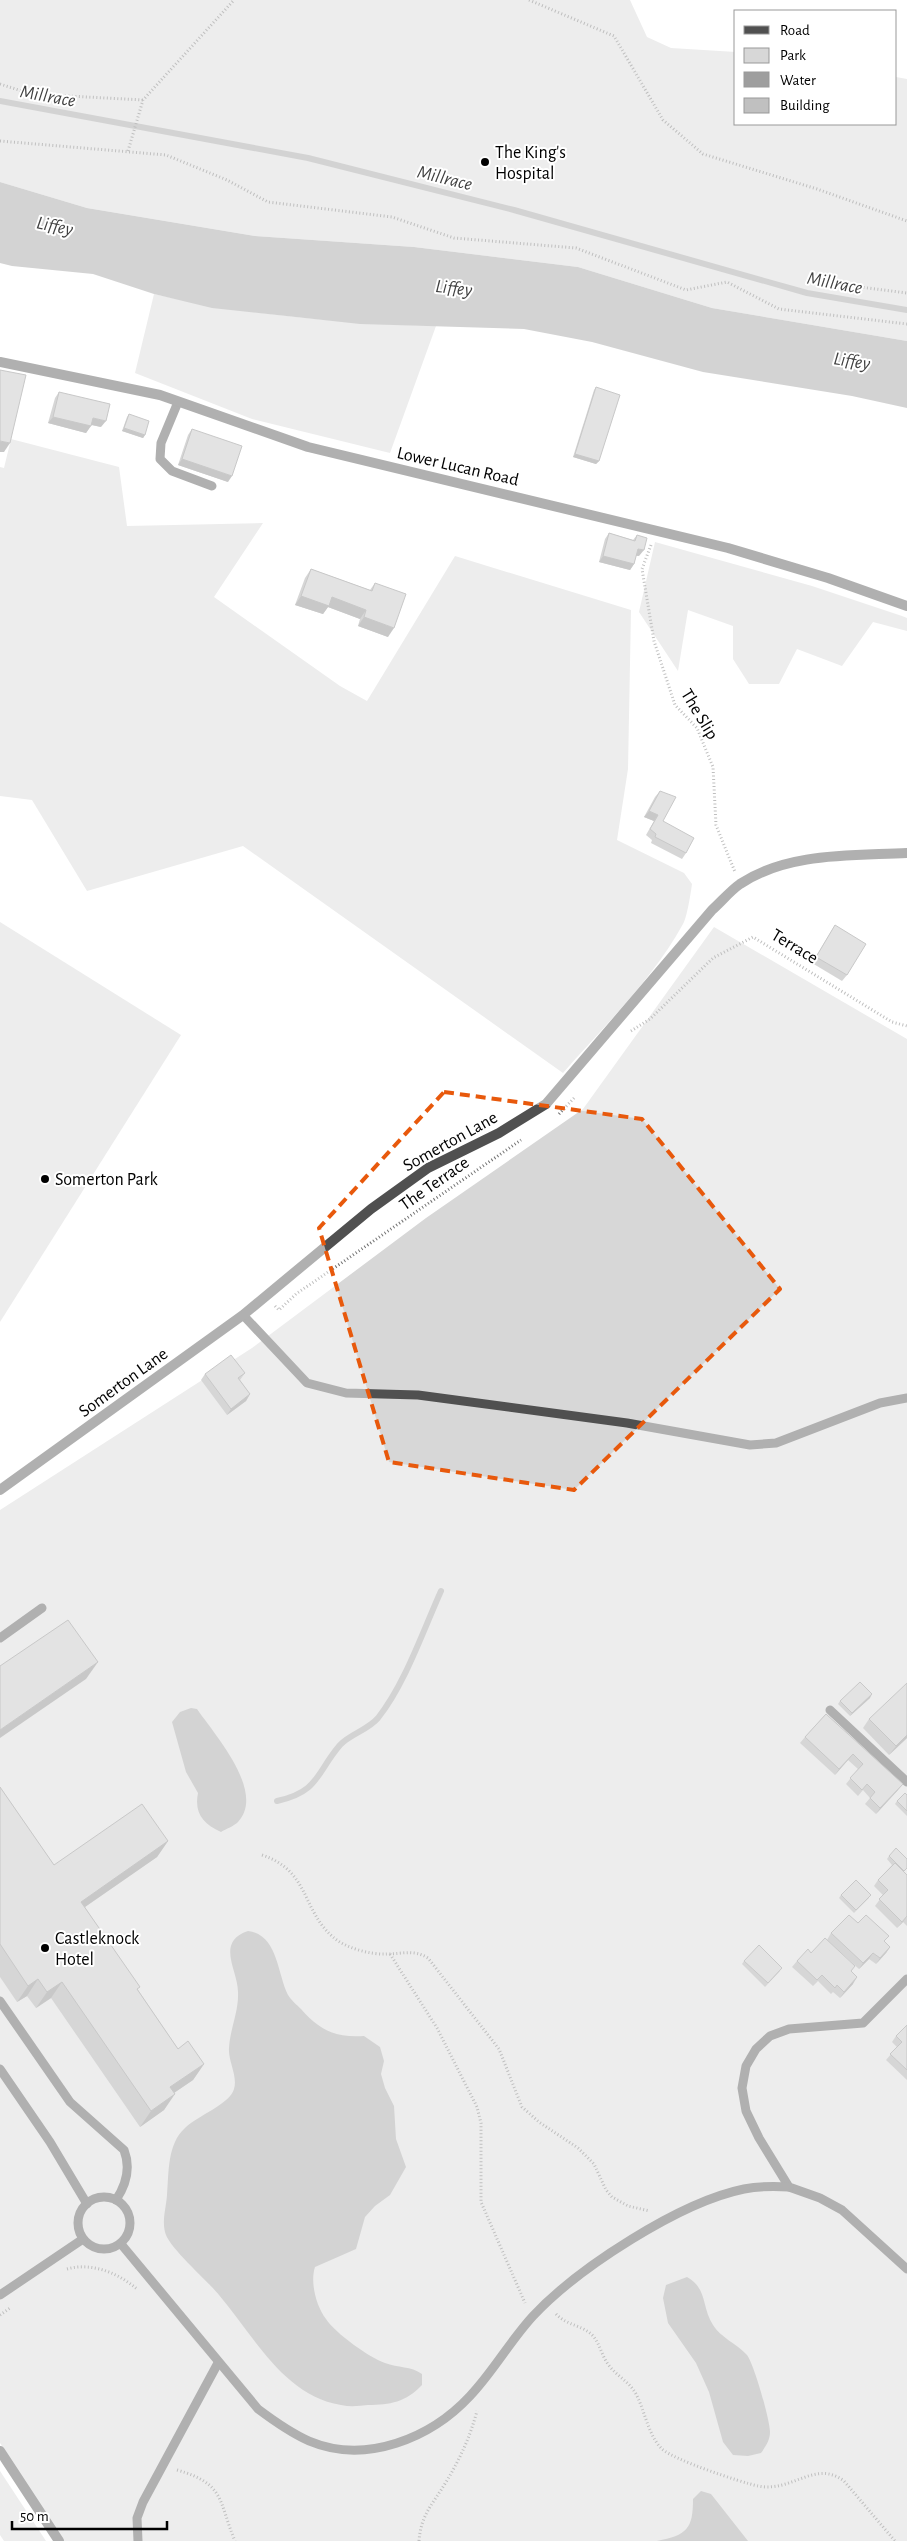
<svg xmlns="http://www.w3.org/2000/svg" width="907" height="2541" font-family="'Alegreya Sans',sans-serif">
<rect width="100%" height="100%" fill="#fff"/>
<g fill="#d7d7d7">
<polygon points="0,0 630,0 647,37 671,48 736,52 736,124 896,124 896,77 907,79 907,341 712,308 578,267 414,247 255,236 87,208 0,182"/>
<path d="M154,294C246,315 341,323 436,326L390,453L252,419L135,373Z"/>
<path d="M11,439L119,467L127,526L263,523L214,597L340,686L367,701L455,556L631,610L628,769L617,840L684,873L692,884C691,892 687,918 683,924C653,979 604,1026 563,1073L243,846L87,891L32,800L0,796V467L4,468Z"/>
<polygon points="655,542 812,586 902,616 907,618 907,631 873,622 842,666 797,649 779,684 749,684 733,659 733,626 688,610 678,671 639,612"/>
<polygon points="0,922 181,1035 0,1322"/>
<polygon points="714,927 907,1039 907,2541 63,2541 0,2443 0,1510 252,1348 426,1218 583,1109"/>
<polygon points="0,2471 46,2541 4,2541 0,2535"/>
</g>
<g fill="#9e9e9e">
<polygon points="0,182 87,208 255,236 414,247 578,267 712,308 907,341 907,408 852,396 703,372 592,342 524,329 360,324 212,308 154,294 93,274 12,266 0,263"/>
<path d="M191,1708L197,1709C215,1735 266,1792 238,1822C234,1826 226,1829 221,1832C203,1824 194,1813 198,1793L186,1772L172,1722L180,1712Z"/>
<path d="M248,1931C278,1935 277,1973 288,1995C291,2000 297,2005 301,2009C319,2030 336,2038 364,2036L380,2047L384,2061L381,2074L385,2088L394,2106L396,2139L406,2167L390,2195L375,2206L365,2217L356,2249L315,2267C310,2282 316,2306 326,2319C335,2333 370,2358 385,2363C398,2368 411,2366 422,2374V2385C406,2402 390,2405 368,2405C359,2406 350,2407 341,2405C283,2395 254,2336 219,2295C208,2281 168,2247 165,2232C162,2219 166,2209 167,2195C169,2173 167,2144 185,2128C197,2116 230,2104 234,2089C238,2076 228,2061 229,2048C230,2029 239,2011 238,1992C238,1970 215,1942 248,1931Z"/>
<path d="M687,2277C708,2289 701,2306 713,2325C720,2337 737,2344 747,2355C754,2364 770,2420 770,2432C770,2440 766,2446 761,2453L748,2456L733,2455L723,2442L709,2392L696,2363L668,2323L663,2298L666,2285Z"/>
<path d="M701,2491L711,2494L748,2541H657C687,2535 693,2529 693,2499Z"/>
</g>
<g fill="none" stroke-linecap="round" stroke-linejoin="round">
<g stroke="#9e9e9e" stroke-width="6">
<polyline points="0,101 308,158 514,210 807,293 907,310"/>
<path d="M277,1801C319,1792 316,1773 340,1745C350,1734 368,1730 378,1718C405,1684 423,1631 441,1591"/>
</g>
<g stroke="#727272" stroke-width="3" stroke-dasharray="1 2.5" stroke-linecap="butt">
<polyline points="529,0 614,36 663,120 703,154 817,189 907,221"/>
<polyline points="0,84 31,94 143,100"/>
<polyline points="0,141 166,155 227,180 268,202 392,217 454,238 576,248 686,290 727,282 779,309 907,324"/>
<polyline points="128,151 143,100 234,0"/>
<polyline points="860,287 907,293"/>
<polyline points="651,545 642,569 654,641 675,705 697,728 713,767 716,825 735,872"/>
<polyline points="631,1031 650,1019 713,958 753,937 892,1022 907,1026"/>
<polyline points="559,1114 575,1097"/>
<polyline points="275,1306 279,1310 296,1294 521,1140"/>
<path d="M262,1855C310,1871 301,1909 333,1937C345,1948 371,1955 387,1954C403,1954 413,1949 428,1958L499,2049L522,2107L539,2122L578,2148L594,2164L606,2190L612,2197L628,2206L650,2211"/>
<polyline points="390,1954 437,2028 477,2107 481,2123 481,2202 525,2303"/>
<path d="M67,2269C92,2262 118,2273 137,2289"/>
<path d="M556,2314C567,2326 584,2325 594,2337C600,2345 602,2356 608,2364C616,2376 629,2381 636,2394C645,2411 648,2435 662,2449C674,2460 740,2482 758,2486C792,2493 815,2459 844,2481L895,2541"/>
<polyline points="0,2315 10,2308"/>
<path d="M177,2470C226,2484 218,2501 235,2541"/>
<path d="M419,2541C421,2514 433,2504 446,2482C460,2459 470,2437 477,2411"/>
</g>
<g stroke="#505050" stroke-width="9">
<polyline points="178,402 161,443 160,459 172,471 212,486"/>
<polyline points="243,1315 307,1383 346,1393 418,1395 627,1423 750,1445 776,1443 880,1403 907,1398"/>
<polyline points="0,1638 42,1608"/>
<polyline points="830,1710 907,1782"/>
<polyline points="907,1979 863,2023 789,2029 770,2036 756,2049 746,2066 742,2088 746,2111 759,2138 789,2187 820,2198 842,2210 907,2269"/>
<path d="M0,2001L70,2102L124,2150C131,2168 126,2185 116,2200"/>
<polyline points="0,2069 50,2142 87,2204"/>
<circle cx="104" cy="2223" r="26"/>
<path d="M121,2244L258,2409C274,2421 291,2433 309,2441C366,2465 431,2438 470,2396C493,2372 510,2341 533,2316C578,2268 680,2202 744,2189C760,2186 774,2186 789,2187"/>
<polyline points="0,2295 83,2239"/>
<polyline points="138,2541 137,2518 143,2502 218,2363"/>
</g>
<path stroke="#505050" stroke-width="10" d="M0,1490L243,1315L371,1209L428,1168L499,1133L546,1104L712,910C721,902 730,891 740,884C788,852 852,856 907,853"/>
<g stroke="#505050" stroke-width="10">
<polyline points="0,362 160,395 308,447 728,548 828,578 907,606"/>
<polyline points="0,2451 59,2541"/>
</g>
</g>
<g fill="#a5a5a5">
<polygon points="596,387 599,461 596,464 573,457 594,390"/>
<polygon points="59,392 101,427 91,425 86,433 48,423 55,398"/>
<polygon points="129,414 145,435 143,438 122,431 127,417"/>
<polygon points="192,429 228,482 178,465 188,435"/>
<polygon points="609,533 633,540 637,535 639,556 636,556 634,564 630,570 599,562 605,539"/>
<polygon points="311,569 370,590 375,583 388,637 358,626 360,619 328,607 323,614 295,605 305,578"/>
<polygon points="660,791 663,821 686,853 682,859 651,843 652,840 646,835 654,821 644,817 655,797"/>
<polygon points="835,925 847,975 842,981 812,963"/>
<polygon points="245,1373 240,1380 250,1394 246,1401 227,1415 201,1380 205,1374"/>
<polygon points="870,1698 850,1716 838,1704 840,1701"/>
<polygon points="826,1714 898,1790 876,1814 865,1804 870,1798 863,1790 858,1796 846,1784 858,1769 848,1760 835,1775 800,1743 805,1737"/>
<polygon points="869,1719 907,1738 889,1755 863,1728"/>
<polygon points="0,1787 54,1865 168,1841 157,1857 85,1907 138,1990 178,2049 204,2064 193,2080 174,2093 164,2110 140,2127 51,1998 36,2008 27,1996 17,2002 0,1977"/>
<polygon points="907,1795 907,1816 895,1804 897,1801"/>
<polygon points="889,1856 907,1875 907,1926 903,1922 897,1928 875,1906 883,1895 874,1886 878,1880 892,1865 887,1859"/>
<polygon points="841,1895 869,1898 854,1913 839,1898"/>
<polygon points="858,1923 885,1942 890,1947 886,1953 876,1964 869,1959 859,1969 827,1940 831,1933"/>
<polygon points="811,1953 851,1972 853,1984 840,1998 833,1992 831,1994 818,1981 813,1986 792,1967 797,1961"/>
<polygon points="744,1961 780,1971 765,1987 742,1964"/>
<polygon points="907,2025 907,2080 886,2060 897,2047 892,2042 896,2036"/>
</g>
<g fill="#868686">
<polygon points="53,417 91,426 86,433 48,423"/>
<polygon points="93,418 106,421 101,427 88,424"/>
<polygon points="124,428 145,435 143,438 122,431"/>
<polygon points="0,441 10,443 4,452 0,452"/>
<polygon points="575,454 599,461 596,464 573,457"/>
<polygon points="182,459 232,476 228,482 178,465"/>
<polygon points="638,549 644,550 639,556 634,555"/>
<polygon points="603,556 634,564 630,570 599,562"/>
<polygon points="301,596 332,597 366,610 360,619 328,607 323,614 295,605"/>
<polygon points="364,617 394,628 388,637 358,626"/>
<polygon points="649,811 658,815 654,821 644,817"/>
<polygon points="250,1394 246,1401 227,1415 231,1409"/>
<polygon points="98,1662 86,1679 0,1738 0,1730"/>
<polygon points="872,1694 870,1698 850,1716 852,1713"/>
<polygon points="907,1735 907,1738 889,1755 896,1746"/>
<polygon points="853,1754 848,1760 835,1775 839,1769"/>
<polygon points="903,1784 898,1790 876,1814 880,1808"/>
<polygon points="168,1841 157,1857 69,1918 81,1902"/>
<polygon points="907,1916 903,1922 897,1928"/>
<polygon points="890,1947 886,1953 876,1964 880,1958"/>
<polygon points="873,1953 869,1959 859,1969 863,1963"/>
<polygon points="857,1977 853,1984 840,1998 844,1992"/>
<polygon points="38,1979 27,1996 17,2002 28,1986"/>
<polygon points="62,1982 51,1998 36,2008 47,1992"/>
<polygon points="204,2064 193,2080 159,2103 170,2087"/>
<polygon points="175,2094 164,2110 140,2127 151,2111"/>
</g>
<g fill="#c0c0c0" stroke="#868686">
<polygon points="0,370 26,375 10,443 0,441"/>
<polygon points="596,387 620,395 599,461 575,454"/>
<polygon points="59,392 110,404 106,421 93,418 91,426 53,417"/>
<polygon points="129,414 149,421 145,435 124,428"/>
<polygon points="192,429 242,446 232,476 182,459"/>
<polygon points="609,533 635,541 637,535 647,538 644,550 638,549 634,564 603,556"/>
<polygon points="311,569 372,591 375,583 406,594 394,628 364,617 366,610 332,597 329,606 301,596"/>
<polygon points="660,791 676,797 663,821 694,838 686,853 655,837 656,834 650,829 658,815 649,811"/>
<polygon points="835,925 866,944 847,975 816,957"/>
<polygon points="231,1355 245,1373 238,1378 250,1394 231,1409 205,1374"/>
<polygon points="68,1620 98,1662 0,1730 0,1666"/>
<polygon points="860,1682 872,1694 852,1713 840,1701"/>
<polygon points="907,1683 907,1735 896,1746 869,1719"/>
<polygon points="826,1714 903,1784 880,1808 870,1798 875,1792 867,1784 862,1790 850,1778 863,1764 853,1754 839,1769 805,1737"/>
<polygon points="0,1787 54,1865 142,1804 168,1841 81,1902 140,1987 137,1989 178,2049 188,2041 204,2064 170,2087 175,2094 151,2111 62,1982 47,1992 38,1979 28,1986 0,1944"/>
<polygon points="905,1793 907,1795 907,1811 897,1801"/>
<polygon points="896,1848 907,1859 907,1868 904,1871 889,1856"/>
<polygon points="895,1863 907,1875 907,1916 902,1922 879,1899 888,1890 878,1880"/>
<polygon points="856,1880 871,1895 856,1910 841,1895"/>
<polygon points="849,1915 858,1923 866,1915 889,1936 884,1941 890,1947 880,1958 873,1953 863,1963 831,1933"/>
<polygon points="825,1938 855,1966 851,1971 857,1977 844,1992 837,1985 835,1988 822,1975 817,1980 797,1961 808,1949 811,1953"/>
<polygon points="759,1945 782,1968 768,1983 744,1961"/>
<polygon points="907,2025 907,2070 890,2054 902,2042 896,2036"/>
</g>
<path d="M0 0H907V2541H0ZM444,1092L642,1119L780,1289L574,1490L389,1462L319,1228Z" fill="#fff" fill-opacity=".55" fill-rule="evenodd"/>
<path fill="none" stroke="#e8590c" stroke-width="4" stroke-dasharray="10 6" stroke-linejoin="round" d="M444,1092L642,1119L780,1289L574,1490L389,1462L319,1228Z"/>
<g fill="#000" stroke="#fff" stroke-width="2">
<circle cx="485" cy="162" r="5"/>
<circle cx="45" cy="1179" r="5"/>
<circle cx="45" cy="1948" r="5"/>
</g>
<g text-anchor="middle" stroke-width="4" stroke-linejoin="round" paint-order="stroke">
<g font-size="18" fill="#000" stroke="#fff" text-anchor="start">
<text x="495" y="158">The King's<tspan x="495" dy="21">Hospital</tspan></text>
<text x="55" y="1185">Somerton Park</text>
<text x="55" y="1944">Castleknock<tspan x="55" dy="21">Hotel</tspan></text>
</g>
<g font-size="18" fill="#000" stroke="#fff">
<text transform="translate(458 466) rotate(13)" y="6">Lower Lucan Road</text>
<text transform="translate(700 714) rotate(59)" y="6">The Slip</text>
<text transform="translate(795 946) rotate(31)" y="6">Terrace</text>
<text transform="translate(450 1141) rotate(-29)" y="6">Somerton Lane</text>
<text transform="translate(434 1183) rotate(-35)" y="6">The Terrace</text>
<text transform="translate(123 1382) rotate(-36)" y="6">Somerton Lane</text>
</g>
<g font-size="19" font-style="italic" fill="#3f3f3f" stroke="#fff">
<text transform="translate(48 95) rotate(10)" y="7">Millrace</text>
<text transform="translate(445 177) rotate(14)" y="7">Millrace</text>
<text transform="translate(55 225) rotate(12)" y="7">Liffey</text>
<text transform="translate(835 282) rotate(11)" y="7">Millrace</text>
<text transform="translate(454 287) rotate(7)" y="7">Liffey</text>
<text transform="translate(852 360) rotate(9)" y="7">Liffey</text>
</g>
</g>
<rect x="734" y="10" width="162" height="115" fill="#ffffff" stroke="#999999"/>
<rect x="744" y="26" width="25" height="8" fill="#505050" stroke="#999999"/>
<text x="780" y="35" font-size="15" fill="#000000">Road</text>
<rect x="744" y="48" width="25" height="15" fill="#d7d7d7" stroke="#999999"/>
<text x="780" y="60" font-size="15" fill="#000000">Park</text>
<rect x="744" y="72" width="25" height="15" fill="#9e9e9e" stroke="#999999"/>
<text x="780" y="85" font-size="15" fill="#000000">Water</text>
<rect x="744" y="98" width="25" height="15" fill="#c0c0c0" stroke="#999999"/>
<text x="780" y="110" font-size="15" fill="#000000">Building</text>
<path d="M12 2521v8h155v-8" fill="none" stroke="#000000" stroke-width="2.5"/>
<text x="20" y="2521" font-size="15" fill="#000000" stroke="#ffffff" stroke-width="4" paint-order="stroke">50 m</text>
</svg>
